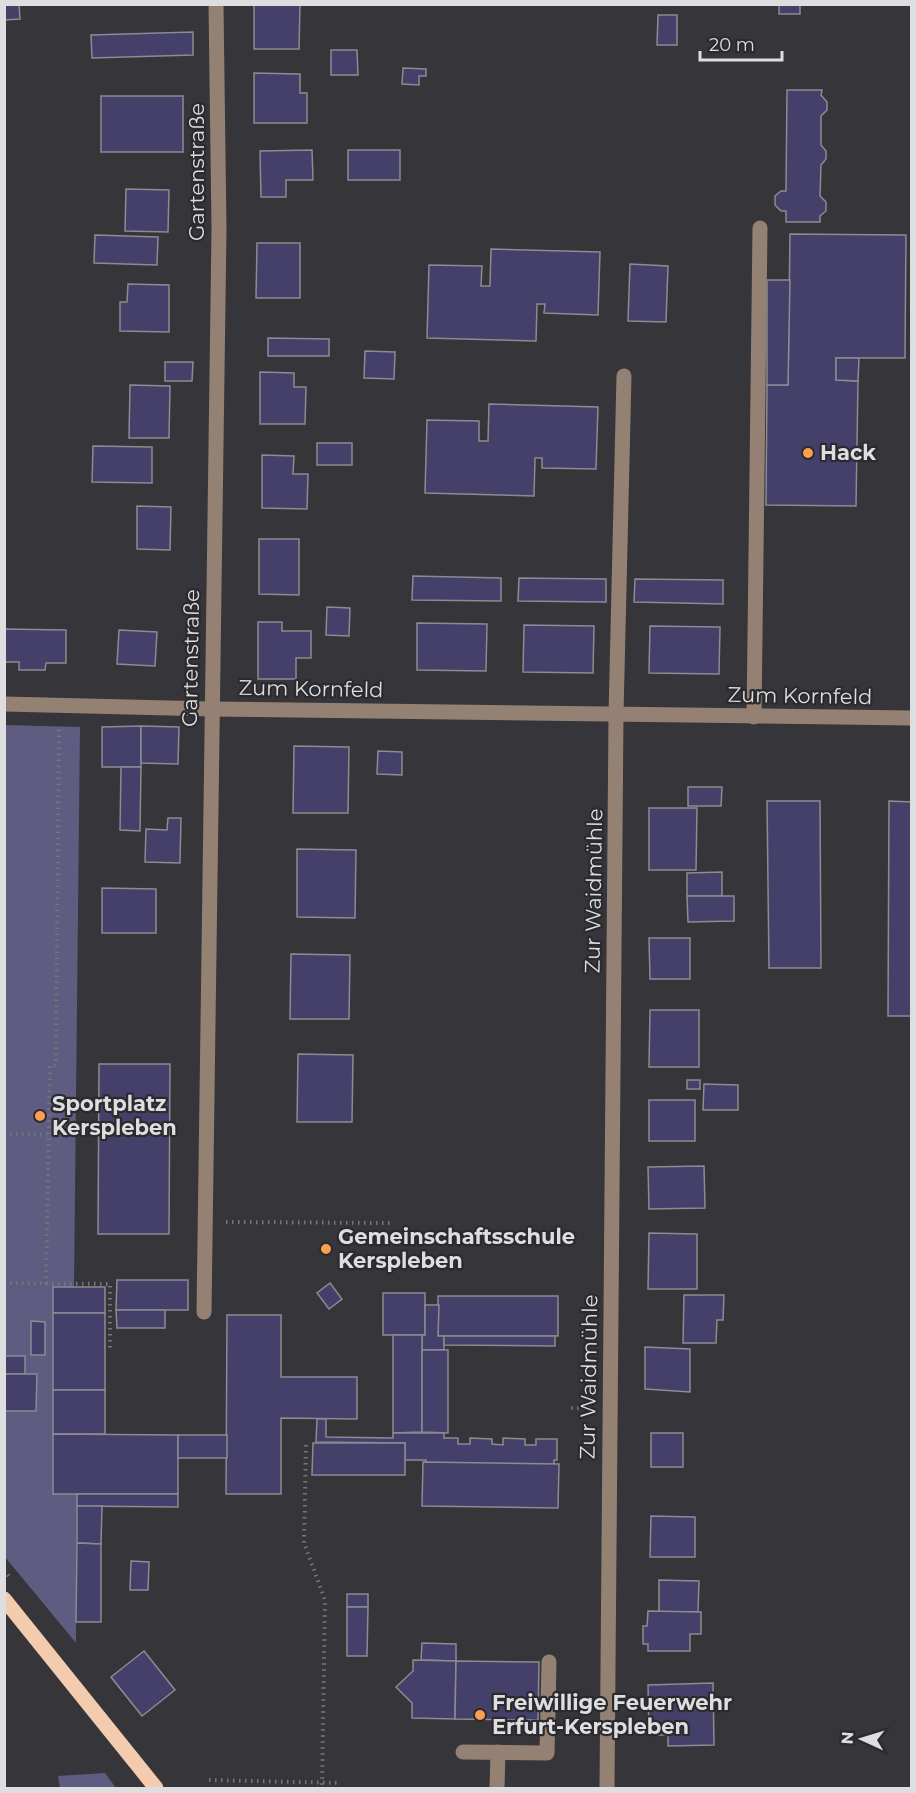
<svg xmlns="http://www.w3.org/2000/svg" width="916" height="1793" font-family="Montserrat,sans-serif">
<rect width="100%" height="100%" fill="#35353a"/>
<g fill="#5e5c80">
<polygon points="5,725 80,727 74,1287 53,1288 53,1493 77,1494 76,1643 5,1557"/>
<polygon points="105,1773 116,1788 60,1788 58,1776"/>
</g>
<g fill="#44406a" stroke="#8b8b91" stroke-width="1.5">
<polygon points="4,4 19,4 20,19 4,20"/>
<polygon points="254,4 300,4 299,49 254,49"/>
<rect x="779" y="4" width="21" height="10"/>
<polygon points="658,15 677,15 677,45 657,45"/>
<polygon points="193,32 193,55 92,58 91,35"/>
<polygon points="331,50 357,50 358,75 331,75"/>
<polygon points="403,68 426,69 426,76 419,76 419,85 402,84"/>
<polygon points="254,73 300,74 300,93 307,93 307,123 254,123"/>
<polygon points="787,90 822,90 821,95 827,102 827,110 821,116 821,145 826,151 826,159 821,165 820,196 826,202 826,211 820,216 820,222 786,222 786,211 781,211 775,205 775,196 781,191 786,191"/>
<rect x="101" y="96" width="82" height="56"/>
<polygon points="312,150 313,180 286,180 286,197 261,197 260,151"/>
<rect x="348" y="150" width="52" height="30"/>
<polygon points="126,189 169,190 168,232 125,231"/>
<polygon points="790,234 906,235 905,358 836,358 836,380 858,381 856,506 766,505 767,385 788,385"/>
<polygon points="95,235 158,237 157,265 94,263"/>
<polygon points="257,243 300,243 300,298 256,298"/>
<polygon points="491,249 600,252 598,315 544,313 545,304 537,304 536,341 427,338 429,265 482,266 481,286 490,286"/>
<polygon points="630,264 668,266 666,322 628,321"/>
<polygon points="767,280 790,280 788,385 767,385"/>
<polygon points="128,284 169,285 169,332 120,331 120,302 127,302"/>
<polygon points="268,338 329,339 329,356 268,356"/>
<polygon points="365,351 395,352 394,379 364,378"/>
<polygon points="836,358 859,358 858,381 836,380"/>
<polygon points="165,362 193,362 192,381 165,381"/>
<polygon points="260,372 294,373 294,387 306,387 305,424 260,424"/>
<polygon points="130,385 170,386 169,438 129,438"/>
<polygon points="489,404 598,407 596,469 542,468 542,458 535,458 534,496 425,493 427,420 479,421 479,441 488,441"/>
<rect x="317" y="443" width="35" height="22"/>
<polygon points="93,446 152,447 152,483 92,482"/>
<polygon points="262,455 294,456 293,474 308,474 307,509 262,508"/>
<polygon points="137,506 171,507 170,550 137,549"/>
<polygon points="259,539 299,539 299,595 259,594"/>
<polygon points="413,576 501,578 501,601 412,600"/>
<polygon points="519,578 606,579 606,602 518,601"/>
<polygon points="635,579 723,580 723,604 634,602"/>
<polygon points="327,607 350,608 349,636 326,635"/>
<polygon points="258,622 282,622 282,631 311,631 311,658 296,658 296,679 258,679"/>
<polygon points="417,623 487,624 486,671 417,670"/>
<polygon points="524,625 594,626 593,673 523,672"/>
<polygon points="650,626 720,627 719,674 649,673"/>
<polygon points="4,629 66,630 66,663 46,663 45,670 19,670 19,662 4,662"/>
<polygon points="119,630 157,632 155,666 117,664"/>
<polygon points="141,726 141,767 102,767 102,727"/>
<polygon points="141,726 179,727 178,764 141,763"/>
<polygon points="294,746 349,747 348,813 293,813"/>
<polygon points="378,751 402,752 402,775 377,774"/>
<polygon points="121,767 141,767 140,831 120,830"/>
<polygon points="688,787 722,787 721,806 688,806"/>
<polygon points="767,801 820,801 821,968 769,968"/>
<polygon points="889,801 912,802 912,1016 888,1016"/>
<polygon points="649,808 697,808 696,870 649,870"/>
<polygon points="168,818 181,818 180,863 145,862 146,829 167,830"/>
<polygon points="297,849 356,850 355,918 297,917"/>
<polygon points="722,872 722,896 687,896 687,873"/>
<polygon points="102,888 156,889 156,933 102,933"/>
<polygon points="687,896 734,896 734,921 688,922"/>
<polygon points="649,938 690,938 690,979 650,979"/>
<polygon points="291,954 350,955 349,1019 290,1019"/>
<polygon points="650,1010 699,1010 699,1067 649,1067"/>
<polygon points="298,1054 353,1055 352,1122 297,1122"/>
<polygon points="99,1064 170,1064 169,1234 98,1234"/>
<rect x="687" y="1080" width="13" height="9"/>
<polygon points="704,1084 738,1085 738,1110 703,1110"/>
<rect x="649" y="1100" width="46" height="41"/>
<polygon points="704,1166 705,1208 649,1209 648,1167"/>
<polygon points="649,1233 697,1234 697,1289 648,1289"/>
<polygon points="117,1280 188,1280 188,1310 116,1310"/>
<polygon points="330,1283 342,1299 329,1309 317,1293"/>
<rect x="53" y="1287" width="52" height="26"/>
<rect x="383" y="1293" width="42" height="42"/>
<polygon points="684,1295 724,1295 723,1320 717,1320 716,1343 683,1343"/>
<rect x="438" y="1296" width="120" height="40"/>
<polygon points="425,1305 439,1305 438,1336 444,1336 444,1350 422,1350 422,1335 425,1335"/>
<polygon points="116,1310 165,1310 165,1328 117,1328"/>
<rect x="53" y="1313" width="52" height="77"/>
<polygon points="227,1315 281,1315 281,1377 357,1377 357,1419 281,1418 281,1494 226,1494"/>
<polygon points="31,1321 45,1322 45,1355 31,1355"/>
<polygon points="393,1335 422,1335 422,1432 393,1433"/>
<polygon points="444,1336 555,1336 555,1346 444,1345"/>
<polygon points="645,1347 690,1349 690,1392 645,1389"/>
<polygon points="422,1350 448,1350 448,1433 422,1432"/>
<rect x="4" y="1356" width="21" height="18"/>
<polygon points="4,1374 37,1374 36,1411 4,1411"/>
<rect x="53" y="1390" width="52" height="44"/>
<polygon points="317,1419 326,1419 326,1437 393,1438 393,1433 444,1433 444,1438 458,1438 458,1444 470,1444 470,1438 492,1439 492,1444 503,1445 503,1438 525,1439 525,1445 536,1445 536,1439 557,1439 557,1460 554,1460 554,1465 426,1463 426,1460 405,1460 405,1443 316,1442"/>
<rect x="651" y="1433" width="32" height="34"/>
<polygon points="53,1434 178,1435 178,1494 53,1494"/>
<rect x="178" y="1435" width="49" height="23"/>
<polygon points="313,1443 405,1443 405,1475 312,1475"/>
<polygon points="423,1462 559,1464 558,1508 422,1506"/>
<polygon points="77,1494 178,1494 178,1507 77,1506"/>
<polygon points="77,1506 102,1506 101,1544 77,1543"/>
<polygon points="651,1516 695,1517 695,1557 650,1557"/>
<polygon points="77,1543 101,1544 101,1622 76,1622"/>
<polygon points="131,1561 149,1562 148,1590 130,1590"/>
<polygon points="659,1580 699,1581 698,1612 659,1612"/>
<rect x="347" y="1594" width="21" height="13"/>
<polygon points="347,1607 368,1607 367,1656 347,1656"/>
<polygon points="648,1611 701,1612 701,1634 690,1634 690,1651 648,1651 648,1644 643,1644 643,1626 647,1626"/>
<polygon points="422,1643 456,1644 456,1661 421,1660"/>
<polygon points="144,1651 175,1690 142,1716 111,1677"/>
<polygon points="413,1660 456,1661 455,1719 412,1718 412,1703 396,1687 413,1671"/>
<polygon points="456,1661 539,1662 538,1720 455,1719"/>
<polygon points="713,1683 714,1745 668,1746 668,1735 649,1735 648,1685"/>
</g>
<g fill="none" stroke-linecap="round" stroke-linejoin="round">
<g stroke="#76767a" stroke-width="4" stroke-dasharray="1.5 4.5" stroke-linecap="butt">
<polyline points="4,1134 47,1135"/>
<polyline points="226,1222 390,1223"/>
<polyline points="4,1283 110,1284 110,1352"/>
<polyline points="46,1284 50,1066 56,1065 59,726"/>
<polyline points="571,1408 591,1408"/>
<polyline points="306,1445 304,1543 325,1600 322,1788"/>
<polyline points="4,1570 11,1579"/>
<polyline points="209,1780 341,1783"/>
</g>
<g stroke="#948173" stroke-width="15">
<polyline points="4,704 211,709 912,718"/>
<polyline points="754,717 760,228"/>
<polyline points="204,1312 219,229 216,4"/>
<polyline points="463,1752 547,1753 549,1662"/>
<polyline points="497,1788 498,1752"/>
<polyline points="607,1788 616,715 624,376"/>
</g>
<polyline stroke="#f3cbae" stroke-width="15" points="4,1599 156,1788"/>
</g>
<g fill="#fb9e50" stroke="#2b2b2f" stroke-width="2">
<circle cx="808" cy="453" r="6"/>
<circle cx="40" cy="1116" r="6"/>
<circle cx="326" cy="1249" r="6"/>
<circle cx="480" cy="1715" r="6"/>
</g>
<g text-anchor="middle" stroke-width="4.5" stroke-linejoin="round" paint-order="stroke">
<g font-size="21" fill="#dedee1" stroke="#2b2b2f">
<text transform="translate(197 172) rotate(-90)" y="7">Gartenstraße</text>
<text transform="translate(191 658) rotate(-89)" y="7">Gartenstraße</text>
<text transform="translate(311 689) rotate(1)" y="7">Zum Kornfeld</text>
<text transform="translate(800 696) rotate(1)" y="7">Zum Kornfeld</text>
<text transform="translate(594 891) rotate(-89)" y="7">Zur Waidmühle</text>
<text transform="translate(589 1377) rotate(-89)" y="7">Zur Waidmühle</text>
</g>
<g font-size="21" font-weight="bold" fill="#dedee1" stroke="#2b2b2f" text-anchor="start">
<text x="820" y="460">Hack</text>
<text x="52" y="1111">Sportplatz<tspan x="52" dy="24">Kerspleben</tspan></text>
<text x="338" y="1244">Gemeinschaftsschule<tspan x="338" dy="24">Kerspleben</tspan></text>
<text x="492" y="1710">Freiwillige Feuerwehr<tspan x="492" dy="24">Erfurt-Kerspleben</tspan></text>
</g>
</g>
<rect width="916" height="1793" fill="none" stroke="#dedee1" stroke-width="12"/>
<g transform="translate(862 1739) rotate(274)" stroke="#2b2b2f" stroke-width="4.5" paint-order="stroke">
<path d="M0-4.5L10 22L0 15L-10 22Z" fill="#dedee1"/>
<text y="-9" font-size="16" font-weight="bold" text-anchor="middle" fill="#dedee1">N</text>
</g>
<path d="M700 51v9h82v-9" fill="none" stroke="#dedee1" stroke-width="3"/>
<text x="709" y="51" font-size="18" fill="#dedee1" stroke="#2b2b2f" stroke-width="4.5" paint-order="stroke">20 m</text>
</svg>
